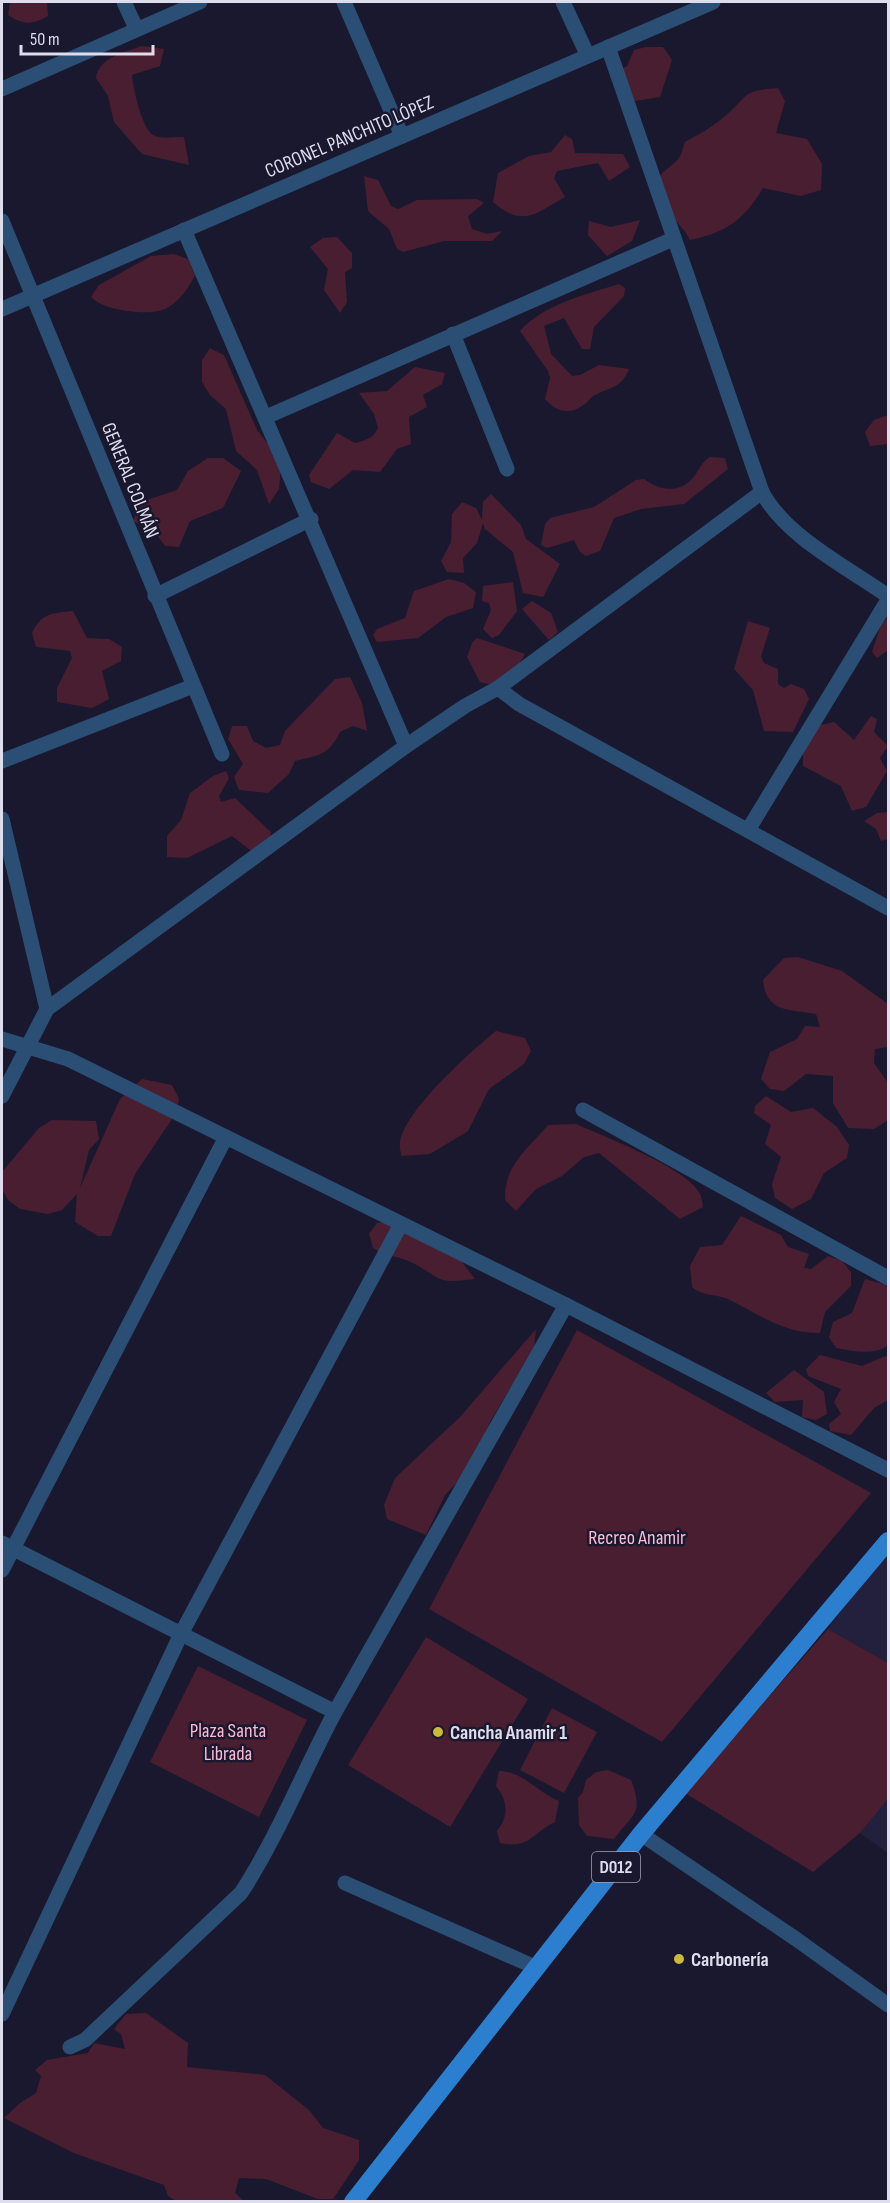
<svg xmlns="http://www.w3.org/2000/svg" width="890" height="2203" font-family="'Sofia Sans Condensed',sans-serif">
<rect width="100%" height="100%" fill="#1a182e"/>
<g fill="#22203d">
<polygon points="888,1549 888,1663 828,1629"/>
<polygon points="888,1799 888,1853 860,1833"/>
</g>
<g fill="#4a1e31">
<path d="M10,2H47L48,16C32,25 23,25 8,15Z"/>
<path d="M142,46L164,49L160,66L132,75C133,87 142,132 155,136C162,139 176,137 184,137L189,165L142,154L114,122L108,96L96,78C99,57 125,52 142,46Z"/>
<polygon points="646,47 663,47 672,60 660,97 635,101 623,95 622,69 627,66 634,50"/>
<path d="M778,88L785,101L776,133L807,139L822,164L821,190L801,196L763,188C744,220 725,233 690,240C681,220 648,202 661,175C665,169 674,165 678,159C682,155 683,147 685,142C699,134 713,127 725,116C750,95 740,91 778,88Z"/>
<path d="M565,135L572,139L575,153L623,154L630,167L609,181L598,163L557,171L554,178L565,197C535,214 523,228 493,202L498,173L529,156L551,152Z"/>
<polygon points="364,176 378,180 391,206 398,209 417,200 477,199 484,203 468,216 472,229 487,234 502,231 492,241 444,241 403,252 397,249 389,229 368,211"/>
<polygon points="640,220 632,241 607,256 588,235 589,221 611,227"/>
<polygon points="337,237 352,253 352,268 345,272 347,302 340,313 324,290 328,269 310,247 323,238"/>
<path d="M174,254L188,259L195,275C188,290 175,307 159,311C142,315 103,310 91,297L99,285L151,256Z"/>
<path d="M619,284L625,288L624,296L594,327L590,349H582L564,318L544,326L551,354L572,376L580,375L599,365L629,369C621,389 609,387 593,396C589,399 586,404 582,406C567,416 555,410 545,399L550,378L548,371L520,331C544,304 585,295 619,284Z"/>
<polygon points="210,348 224,355 257,430 275,453 281,467 279,489 269,504 257,470 236,451 226,409 210,395 202,382 202,360"/>
<path d="M415,367L445,373L442,384L423,395L427,407L409,417L411,444L397,449L380,472L353,470L329,489L311,482L309,475L337,433L355,443C366,440 373,439 378,428L374,414L359,393L387,391Z"/>
<polygon points="888,415 888,444 870,446 865,432 874,420"/>
<path d="M710,457L725,458L728,469L684,504L641,509L614,518L600,551L586,556L580,552L574,540L547,548L541,545L545,524L550,518L594,507L636,480L644,479C658,490 678,494 692,479C699,471 701,462 710,457Z"/>
<polygon points="208,458 223,458 241,471 223,508 190,521 179,547 165,546 157,535 133,521 141,502 177,490 188,471"/>
<polygon points="491,494 521,525 526,539 560,564 543,597 523,593 513,552 485,529 483,523 477,543 463,558 464,573 447,572 441,561 451,542 452,514 462,502 476,508 482,520 483,502"/>
<polygon points="449,579 464,583 476,592 473,608 446,617 418,638 377,642 373,635 377,629 405,618 414,591"/>
<polygon points="513,582 517,611 499,635 492,638 483,629 491,610 489,603 482,601 483,586"/>
<polygon points="532,601 551,613 558,632 549,640 522,609"/>
<path d="M73,611L87,638L109,639L122,647L121,661L102,671L109,699L92,708L57,702V688L72,658L70,651L36,647L32,633C41,613 53,613 73,611Z"/>
<polygon points="888,617 888,650 877,658 872,652 881,625"/>
<polygon points="748,621 770,628 761,656 764,663 778,669 778,684 784,688 791,684 804,689 809,699 793,732 764,731 753,690 734,669"/>
<polygon points="477,638 525,654 512,676 500,687 480,682 467,657 472,643"/>
<path d="M350,677L362,703L367,731L353,726L340,732C328,756 319,755 295,761L289,774L268,793L239,790L234,777L243,764L228,739L232,726H247L253,741L266,748L280,745L285,731L335,679Z"/>
<polygon points="871,716 877,719 874,732 888,746 880,758 887,771 866,807 852,811 841,786 803,766 803,738 812,727 834,722 854,740"/>
<polygon points="226,771 229,778 219,796 221,802 235,798 271,832 268,852 254,853 232,836 187,858 167,857 167,836 181,820 190,793 213,776"/>
<polygon points="888,812 888,839 881,841 876,829 864,821 877,813"/>
<path d="M798,957L842,971L888,1004V1047L875,1049L874,1063L888,1083V1120L874,1129L848,1128L833,1103V1076L806,1074L784,1091L770,1089L761,1079L770,1052L797,1039L805,1026L820,1027L816,1014C789,1009 766,1013 763,980L784,958Z"/>
<path d="M496,1031L525,1038L531,1051L524,1064L489,1089L468,1131L430,1154L401,1156C401,1152 399,1146 400,1142C406,1109 470,1052 496,1031Z"/>
<polygon points="142,1079 172,1085 179,1099 176,1113 135,1174 111,1236 98,1236 75,1222 77,1194 62,1210 48,1214 20,1209 8,1200 2,1189 2,1172 39,1128 52,1120 96,1121 99,1139 89,1150 80,1188 120,1099"/>
<polygon points="766,1096 791,1112 813,1108 837,1127 849,1145 847,1158 824,1173 811,1199 792,1209 775,1198 772,1184 781,1157 765,1144 771,1125 754,1113 755,1106"/>
<path d="M576,1124C603,1136 689,1169 700,1194C702,1197 702,1203 703,1207L680,1219L599,1153L584,1157L562,1176L536,1189L516,1211L505,1200C504,1165 527,1150 548,1125Z"/>
<path d="M741,1216L781,1235L788,1247L809,1254L804,1268L811,1269L828,1256L842,1261L851,1272V1286L825,1312L820,1333C785,1334 758,1314 728,1299C716,1294 702,1296 692,1287L690,1266L700,1247L722,1245Z"/>
<path d="M392,1220L457,1256L475,1279C434,1284 445,1280 413,1263C400,1256 387,1257 373,1248L369,1234L377,1223Z"/>
<path d="M865,1279L886,1285L888,1290V1345C875,1356 852,1351 836,1348L829,1337L833,1322L852,1313Z"/>
<polygon points="536,1329 534,1348 490,1422 475,1464 445,1495 426,1535 387,1519 384,1505 395,1478 460,1417"/>
<polygon points="577,1330 871,1493 662,1742 429,1609"/>
<polygon points="820,1355 862,1366 888,1355 888,1400 874,1408 851,1435 830,1431 829,1424 841,1414 834,1402 841,1389 808,1376 806,1369"/>
<polygon points="794,1370 824,1392 827,1414 816,1420 802,1417 803,1400 775,1402 766,1393"/>
<polygon points="828,1629 888,1663 888,1799 860,1833 813,1872 685,1793"/>
<polygon points="426,1637 528,1699 450,1827 348,1765"/>
<polygon points="198,1666 307,1720 259,1817 150,1762"/>
<polygon points="552,1708 597,1732 564,1793 520,1770"/>
<path d="M608,1770L631,1780C644,1814 633,1814 614,1839L587,1836L579,1825L578,1798L583,1792L586,1780L596,1772Z"/>
<path d="M499,1771C523,1771 538,1793 559,1801L555,1822C531,1834 530,1849 500,1843L497,1831C509,1816 508,1801 496,1786Z"/>
<polygon points="146,2013 188,2043 187,2067 265,2075 309,2110 323,2128 359,2140 359,2160 333,2199 318,2199 266,2179 239,2178 235,2193 244,2201 176,2201 168,2196 164,2185 74,2153 4,2118 20,2103 36,2093 41,2076 35,2070 47,2060 88,2053 94,2043 125,2049 121,2034 114,2029 126,2014"/>
</g>
<g fill="none" stroke-linecap="round" stroke-linejoin="round">
<g stroke="#2a4e74" stroke-width="15">
<polyline points="124,2 136,28"/>
<polyline points="344,2 402,136"/>
<polyline points="563,2 587,54"/>
<path d="M608,47L762,492C786,537 847,567 888,596"/>
<polyline points="2,89 200,2"/>
<polyline points="2,221 222,754"/>
<polyline points="184,230 406,746"/>
<polyline points="2,309 713,2"/>
<polyline points="453,334 507,469"/>
<polyline points="266,417 673,239"/>
<polyline points="155,596 311,519"/>
<polyline points="498,688 762,492"/>
<polyline points="2,761 193,686"/>
<polyline points="2,819 47,1009"/>
<polyline points="748,830 888,600"/>
<polyline points="2,1039 68,1059 566,1305 888,1470"/>
<polyline points="2,1096 47,1009 406,746 465,706 498,688 519,704 888,908"/>
<polyline points="583,1110 888,1278"/>
<polyline points="2,1543 335,1712"/>
<polyline points="2,1570 226,1137"/>
<polyline points="641,1834 796,1939 888,2005"/>
<polyline points="345,1883 535,1967"/>
<polyline points="2,2014 181,1634 401,1224"/>
<path d="M70,2047L85,2040L241,1893C278,1836 303,1772 335,1712L566,1305"/>
</g>
<polyline stroke="#2c7fce" stroke-width="18" points="353,2202 641,1834 888,1541"/>
</g>
<g fill="#cdb938" stroke="#1a182e" stroke-width="2">
<circle cx="438" cy="1732" r="6"/>
<circle cx="679" cy="1959" r="6"/>
</g>
<g text-anchor="middle" stroke-width="5" stroke-linejoin="round" paint-order="stroke">
<rect fill="#1a182e" stroke="#a2a2b4" stroke-width="1.5" x="592" y="1852" width="48" height="30" rx="4.5"/>
<g font-size="18" font-weight="bold" fill="#dddded">
<text x="616" y="1873">D012</text>
</g>
<g font-size="20" fill="#dddded" stroke="#1a182e">
<text transform="translate(349 136) rotate(-23)" y="7">CORONEL PANCHITO LÓPEZ</text>
<text transform="translate(131 480) rotate(68)" y="7">GENERAL COLMÁN</text>
</g>
<g font-size="20" fill="#febad3" stroke="#1a182e">
<text x="637" y="1544">Recreo Anamir</text>
<text x="228" y="1737">Plaza Santa<tspan x="228" dy="23">Librada</tspan></text>
</g>
<g font-size="20" font-weight="bold" fill="#dddded" stroke="#1a182e" text-anchor="start">
<text x="450" y="1739">Cancha Anamir 1</text>
<text x="691" y="1966">Carbonería</text>
</g>
</g>
<rect width="890" height="2203" fill="none" stroke="#dddded" stroke-width="6"/>
<path d="M21 45v9h132v-9" fill="none" stroke="#dddded" stroke-width="3"/>
<text x="30" y="45" font-size="18" fill="#dddded" stroke="#1a182e" stroke-width="4.5" paint-order="stroke">50 m</text>
</svg>
